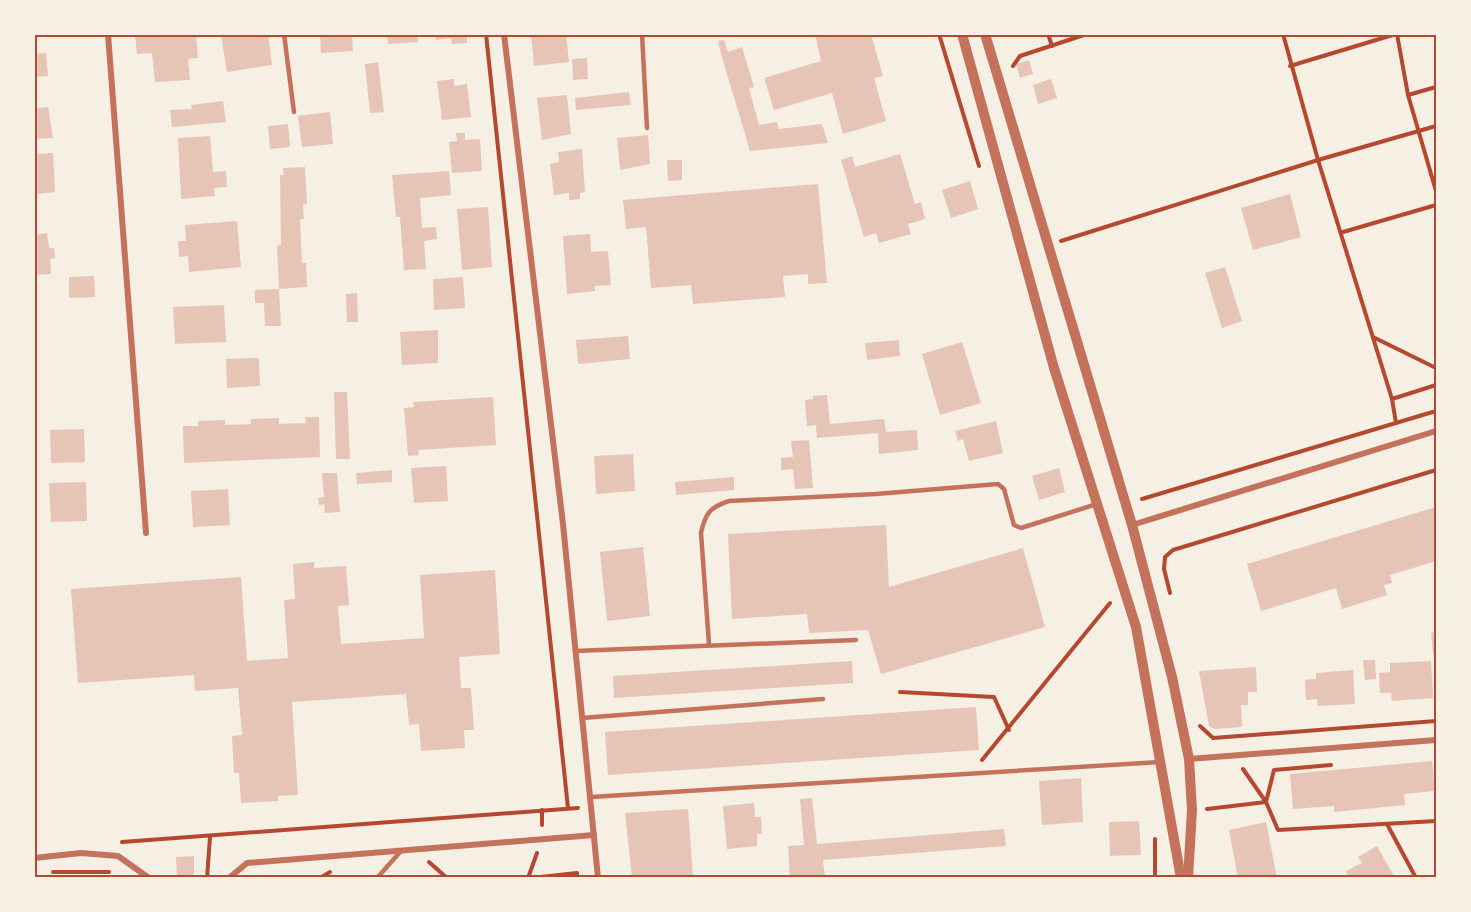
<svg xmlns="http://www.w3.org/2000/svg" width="1471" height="912" font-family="'Nunito Sans',sans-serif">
<rect width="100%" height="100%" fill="#f6efe4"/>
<g fill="#e6c5b7">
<polygon points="135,34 196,34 198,58 188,59 190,80 155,82 152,53 137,54"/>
<polygon points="221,34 268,34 272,65 227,72"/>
<polygon points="320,34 352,34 353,51 321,53"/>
<polygon points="387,34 417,34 418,42 388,44"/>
<polygon points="435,34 467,34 467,43 452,44 451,38 436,40"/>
<polygon points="531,34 566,34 569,62 534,66"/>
<polygon points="815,34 871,34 883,76 874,78 886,121 843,134 832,93 774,110 764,78 821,61"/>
<polygon points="724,40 728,52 742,47 754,87 749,88 759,125 777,122 779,129 822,124 828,143 750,151 721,54 718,41"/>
<polygon points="46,53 48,76 34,77 34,54"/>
<polygon points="587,58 588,79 573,80 572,59"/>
<polygon points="1029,60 1033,74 1020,78 1016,64"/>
<polygon points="378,62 384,112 370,113 365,64"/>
<polygon points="454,79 454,86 467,84 471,117 442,120 437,81"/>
<polygon points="1051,79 1057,98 1038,104 1033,85"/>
<polygon points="629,92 631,105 576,110 575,98"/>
<polygon points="567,95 571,134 542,140 537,98"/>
<polygon points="223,101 226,122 172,127 170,110 192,109 191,105"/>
<polygon points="48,107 53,138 34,139 34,109"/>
<polygon points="330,112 333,144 302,147 298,116"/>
<polygon points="288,124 290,147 270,149 268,126"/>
<polygon points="456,133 465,133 465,140 480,139 482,171 452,173 449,142 457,141"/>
<polygon points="648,135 650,164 620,170 617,138"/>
<polygon points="210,136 213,172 226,171 227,187 214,188 215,196 181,199 178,138"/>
<polygon points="582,149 585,192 580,193 580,199 569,200 569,193 554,195 550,164 559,162 558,152"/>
<polygon points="53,153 55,192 37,194 34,197 34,154"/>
<polygon points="900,154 915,204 921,202 925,219 908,224 911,234 879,243 876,233 864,237 841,160 852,156 855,167"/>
<polygon points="667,160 682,160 682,180 668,181"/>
<polygon points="305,167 307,204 303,204 304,219 300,219 302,263 306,263 307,287 279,289 277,246 281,245 280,175 284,175 283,168"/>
<polygon points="449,171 451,195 420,198 422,228 436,227 437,239 424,241 426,269 404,270 400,217 396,217 392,175"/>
<polygon points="970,181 978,209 951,218 942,190"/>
<polygon points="818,184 827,283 808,284 808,274 783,276 785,297 693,304 691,285 651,288 646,227 626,229 623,200"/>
<polygon points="1290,194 1301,237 1253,250 1241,208"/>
<polygon points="488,207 492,267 462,270 457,209"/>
<polygon points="237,221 241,267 189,272 188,256 179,257 178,241 186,241 185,225"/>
<polygon points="47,233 49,248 54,248 55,258 50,259 51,274 34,275 34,235"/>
<polygon points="590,234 591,252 608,251 611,285 595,286 595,291 567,294 563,236"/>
<polygon points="1225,267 1242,321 1222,328 1205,273"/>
<polygon points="94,276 95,297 69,298 69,277"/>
<polygon points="463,277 465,308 434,310 433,279"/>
<polygon points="279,289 281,326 265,326 264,303 255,303 255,290"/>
<polygon points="357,293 358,322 347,322 346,294"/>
<polygon points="224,305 226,342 175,344 173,307"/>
<polygon points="438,330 438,363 402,365 400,332"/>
<polygon points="628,336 630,359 578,364 576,340"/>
<polygon points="899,340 900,356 867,360 865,343"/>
<polygon points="962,342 981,403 940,415 922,354"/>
<polygon points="259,358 260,386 227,388 226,359"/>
<polygon points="334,392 347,392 350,459 336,459"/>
<polygon points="827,395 830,424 884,419 886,432 917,430 918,450 879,454 878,433 817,438 816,425 807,426 805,400 813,399 813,396"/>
<polygon points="493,397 496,445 418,450 419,455 408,456 404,408 414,407 413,402"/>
<polygon points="305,417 319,417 320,457 184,463 183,426 198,426 198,421 225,420 225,425 251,424 251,419 279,418 279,424 306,423"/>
<polygon points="996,421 1003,453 969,461 963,439 958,441 955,431"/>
<polygon points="84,429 85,462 51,463 50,430"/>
<polygon points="809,440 813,488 795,489 793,469 781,470 781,458 793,457 791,441"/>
<polygon points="633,454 635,491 596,494 594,456"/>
<polygon points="446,466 448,501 414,503 411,468"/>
<polygon points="1059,468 1065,492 1039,500 1032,476"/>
<polygon points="392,470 392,482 357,484 356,473"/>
<polygon points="322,473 337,473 340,512 325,513 324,504 319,505 318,498 324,497"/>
<polygon points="734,477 734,490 676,495 675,482"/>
<polygon points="86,482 87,521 51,522 49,483"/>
<polygon points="228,489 230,525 193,527 191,491"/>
<polygon points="1436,507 1436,561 1390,575 1392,583 1384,585 1387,595 1342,609 1336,588 1261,611 1247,564"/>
<polygon points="886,525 889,587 1023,548 1045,627 881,674 868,630 809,633 807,614 732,619 728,534"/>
<polygon points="643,547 650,616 607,621 600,552"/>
<polygon points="314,562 314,568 346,566 349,605 338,606 341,644 424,638 420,575 495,570 500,654 459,657 461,688 471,688 474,730 464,730 465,748 421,751 419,724 409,725 406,694 292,702 298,795 278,796 278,801 241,803 239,773 234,773 232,736 242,735 238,688 195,691 194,675 78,683 71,589 241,577 247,661 288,658 284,600 295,599 293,564"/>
<polygon points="1436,632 1436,654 1433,654 1431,633"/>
<polygon points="1363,660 1375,660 1376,679 1365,680"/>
<polygon points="852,661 853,683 614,698 613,676"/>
<polygon points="1431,661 1433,698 1392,701 1391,693 1380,693 1379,673 1390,672 1390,663"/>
<polygon points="1256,667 1257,692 1248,692 1248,705 1241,705 1242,727 1215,729 1209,726 1199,671"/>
<polygon points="1353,670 1355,704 1318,706 1317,699 1306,700 1305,680 1316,679 1316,673"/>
<polygon points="976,707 979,750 608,775 605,732"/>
<polygon points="1432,761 1435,791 1404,794 1405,805 1334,812 1334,806 1293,809 1290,774"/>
<polygon points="1081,778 1083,822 1042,825 1039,781"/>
<polygon points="812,798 817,844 1004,829 1006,846 823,860 825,878 790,878 788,846 804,845 800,799"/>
<polygon points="754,803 755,817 761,817 762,834 757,834 757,846 727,849 723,806"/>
<polygon points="688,809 693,878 632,878 625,813"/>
<polygon points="1139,821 1141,855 1110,856 1109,822"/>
<polygon points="1266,822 1277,878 1238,878 1229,830"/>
<polygon points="1377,846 1395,878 1350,878 1346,871 1362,863 1358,857"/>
<polygon points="194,856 194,877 177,878 176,857"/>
</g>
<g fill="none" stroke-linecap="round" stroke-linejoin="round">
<g stroke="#b5482f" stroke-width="4">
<polyline points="486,34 568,808"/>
<polyline points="939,34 979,166"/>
<polyline points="1048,34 1052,46"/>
<polyline points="1283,34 1318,160 1392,399 1436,385"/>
<polyline points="1397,34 1408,95 1436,191"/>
<polyline points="1013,66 1020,56 1087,34"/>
<polyline points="1290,66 1396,34"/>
<polyline points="1408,95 1436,87"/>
<polyline points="1343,232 1436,205"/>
<polyline points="1061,241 1318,160 1436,126"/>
<polyline points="1373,337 1436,368"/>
<polyline points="1392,399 1396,423"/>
<polyline points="1142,499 1436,411"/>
<polyline points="1170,593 1164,569 1165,557 1173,550 1436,470"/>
<polyline points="900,692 994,697 1009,730"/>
<polyline points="1200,726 1213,738 1436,721"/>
<polyline points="982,760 1110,603"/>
<polyline points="1243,769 1266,802 1278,830 1436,821"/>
<polyline points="1207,809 1266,802 1274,770 1331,765"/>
<polyline points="1387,824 1416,878"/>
<polyline points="542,825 542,810"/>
<polyline points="122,842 578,808"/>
<polyline points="429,862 447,878"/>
<polyline points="53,872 109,872"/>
<polyline points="207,878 210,837"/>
<polyline points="320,878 330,872"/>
<polyline points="528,878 537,853"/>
<polyline points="531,878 577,873 577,878"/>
<polyline points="1155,878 1155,839"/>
</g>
<g stroke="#c5725c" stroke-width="4.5">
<polyline points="284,34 294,112"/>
<polyline points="642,34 647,128"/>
<path d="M709,644L701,533C705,514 710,507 729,501L876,494L998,484L1004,489L1014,525L1021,528L1097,504"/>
<polyline points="575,651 856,640"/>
<polyline points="582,718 823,699"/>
<polyline points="591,797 1160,762"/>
<polyline points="377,878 401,851"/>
</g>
<g stroke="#c5725c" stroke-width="6">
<polyline points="108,34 146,533"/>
<polyline points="504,34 563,524 598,878"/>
<polyline points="1132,525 1436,431"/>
<polyline points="1189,759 1436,740"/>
<polyline points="34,858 81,853 118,856 149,878"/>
<polyline points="229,878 247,863 594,835"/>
</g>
<g stroke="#c5725c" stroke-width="10">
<polyline points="962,34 1054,368 1136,627 1181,878"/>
<polyline points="985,34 1132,525 1172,677 1189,759 1192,810 1188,878"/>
</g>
</g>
<rect width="1471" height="912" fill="none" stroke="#f6efe4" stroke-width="72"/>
<rect x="36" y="36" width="1399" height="840" fill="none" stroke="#b5482f" stroke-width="2"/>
</svg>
